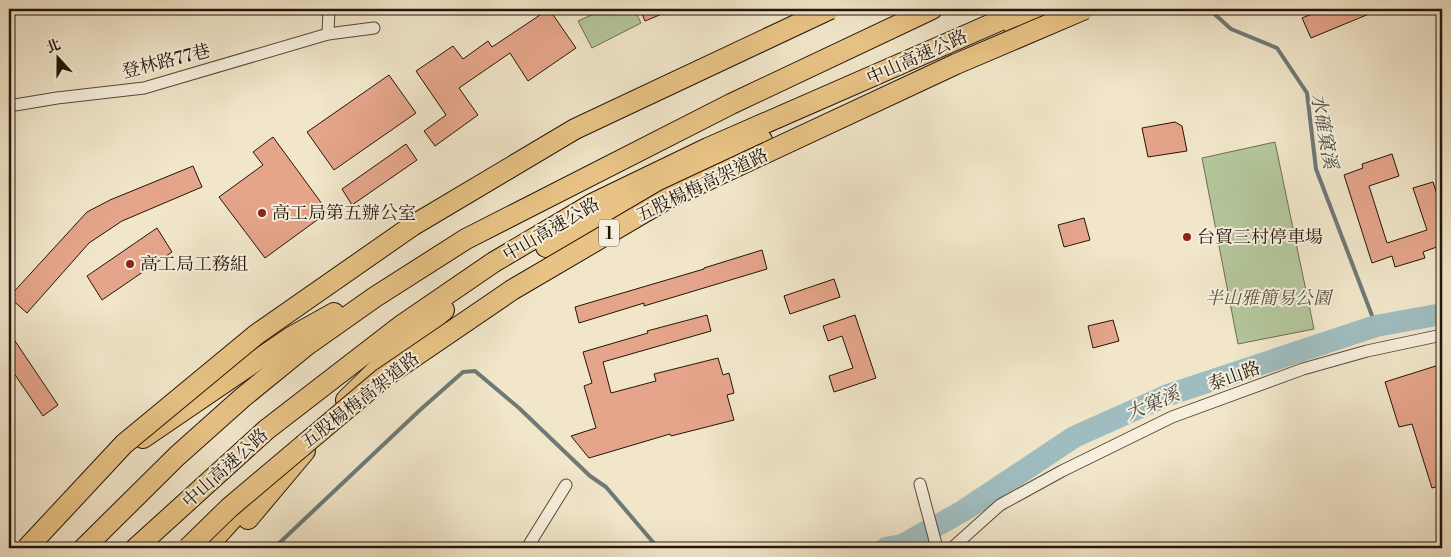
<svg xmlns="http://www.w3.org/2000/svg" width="1451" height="557" font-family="'Libre Bodoni','Noto Serif TC',serif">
<rect width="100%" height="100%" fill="#f1e6ca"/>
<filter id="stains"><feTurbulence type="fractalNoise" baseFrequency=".004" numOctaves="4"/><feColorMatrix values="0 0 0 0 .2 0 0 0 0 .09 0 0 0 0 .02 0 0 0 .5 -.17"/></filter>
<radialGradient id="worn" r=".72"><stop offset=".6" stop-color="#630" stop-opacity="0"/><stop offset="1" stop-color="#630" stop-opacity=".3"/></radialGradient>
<g fill="#b4c69b" stroke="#6c6e52">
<polygon points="605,9 634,9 641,23 592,48 578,21"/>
<polygon points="1275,142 1314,329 1238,344 1202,158"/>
</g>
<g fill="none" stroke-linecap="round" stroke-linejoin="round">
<g stroke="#6e7a76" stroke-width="4">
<polyline points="1209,9 1231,29 1277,48 1307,93 1316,169 1376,326"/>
<polyline points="274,548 420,410 463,372 475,371 519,408 590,476 606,487 658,548"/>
</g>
<polyline stroke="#9fbdc0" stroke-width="22" points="886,548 902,545 963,511 1074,437 1168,395 1376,326 1442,314"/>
</g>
<g fill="#e5a58b" stroke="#241508">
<polygon points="549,9 576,48 528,81 510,53 459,88 478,115 435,146 424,131 446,115 416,71 453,46 463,59 488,41 492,47"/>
<polygon points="640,9 674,9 645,21"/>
<polygon points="1324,9 1381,9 1311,38 1302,18"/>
<polygon points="389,75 416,113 334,170 307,132"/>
<polygon points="1175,122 1182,126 1187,151 1148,157 1142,128"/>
<polygon points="273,137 328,212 265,258 219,197 263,165 253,152"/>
<polygon points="406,144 417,160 352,205 342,189"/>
<polygon points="1392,154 1399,176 1369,186 1387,243 1427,230 1413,188 1433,182 1442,210 1442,245 1423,252 1425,258 1395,267 1392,256 1372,263 1344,175 1363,168 1362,164"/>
<polygon points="193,166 202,187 122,221 89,243 27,313 9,297 87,212 110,200"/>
<polygon points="1084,218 1090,240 1064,247 1058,225"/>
<polygon points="157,228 172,252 102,300 87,276"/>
<polygon points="762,250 767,269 644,306 644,303 579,323 575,307 704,269 704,268"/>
<polygon points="834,279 840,297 790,314 784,296"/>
<polygon points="707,315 711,331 603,362 611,393 656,381 654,374 718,358 723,375 729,373 734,393 727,395 734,420 671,436 670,434 589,458 571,436 596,428 584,386 592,383 583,352 648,333 647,331"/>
<polygon points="855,315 876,378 834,392 829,376 853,368 842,336 828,341 823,326"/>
<polygon points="1113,320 1119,341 1093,348 1088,326"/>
<polygon points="9,332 58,405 43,416 9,366"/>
<polygon points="1442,364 1442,485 1432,488 1412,424 1399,427 1385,382"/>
</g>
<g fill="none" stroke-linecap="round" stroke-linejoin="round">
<defs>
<g id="minor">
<polyline points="328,34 329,9"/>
<polyline points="9,106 57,98 144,88 328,34 374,28"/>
<polyline points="920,484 937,548"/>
<polyline points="527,548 566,485"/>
<polyline points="952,548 1000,505 1062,471 1172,417 1303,369 1367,351 1442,335"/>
</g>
<g id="motorway">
<polyline points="1014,27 1056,9"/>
<polyline points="546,247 599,217 762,140"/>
<polyline points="346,400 399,348 444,310"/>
<polyline points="143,438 291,337 334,313"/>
<polyline points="248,519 305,451"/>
<polyline points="84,548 177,456 242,398 307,345 375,297 466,239 731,104 932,9"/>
<polyline points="136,548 266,430 402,325 494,262 592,204 708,148 1026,9"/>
<polyline points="206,548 251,498"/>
</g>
</defs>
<use href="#minor" stroke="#574938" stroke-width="13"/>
<use href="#motorway" stroke="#241508" stroke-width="22"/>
<use href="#minor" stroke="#f6efdd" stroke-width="11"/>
<use href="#motorway" stroke="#e8c385" stroke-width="20"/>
<defs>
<g id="motorway-bridge">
<polyline points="27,548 124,444 257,334 412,226 575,129 830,9"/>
<polyline points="188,548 229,508 383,378 512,290 667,199 956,64 1085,9"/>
</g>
</defs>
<use href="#motorway-bridge" stroke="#241508" stroke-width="22" stroke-linecap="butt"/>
<use href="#motorway-bridge" stroke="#e8c385" stroke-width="20"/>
</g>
<g fill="#8f2418" stroke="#f6efdd" stroke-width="2">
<circle cx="262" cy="213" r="5"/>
<circle cx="1187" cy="237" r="5"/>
<circle cx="130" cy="264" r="5"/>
</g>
<g text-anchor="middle" stroke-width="4" stroke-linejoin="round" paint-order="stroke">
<rect fill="#f6efdd" stroke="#635648" stroke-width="1" x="599" y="219.5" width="20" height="27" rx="4"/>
<g font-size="16" font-weight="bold" fill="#241508">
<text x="609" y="239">1</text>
</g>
<g font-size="18" fill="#241508" stroke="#f6efdd">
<text transform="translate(917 57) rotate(-24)" y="6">中山高速公路</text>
<text transform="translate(166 61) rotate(-14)" y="6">登林路77巷</text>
<text transform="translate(702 185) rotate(-26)" y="6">五股楊梅高架道路</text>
<text transform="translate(551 229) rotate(-30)" y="6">中山高速公路</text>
<text transform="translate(1234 376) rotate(-20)" y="6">泰山路</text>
<text transform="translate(360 400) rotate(-38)" y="6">五股楊梅高架道路</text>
<text transform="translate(225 468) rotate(-42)" y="6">中山高速公路</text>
</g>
<g font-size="18" fill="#241508" stroke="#f6efdd" text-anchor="start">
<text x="272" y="219">高工局第五辦公室</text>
<text x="1197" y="243">台貿三村停車場</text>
<text x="140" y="270">高工局工務組</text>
</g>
<g font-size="18" font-style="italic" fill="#56533b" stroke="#f6efdd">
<text x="1268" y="304">半山雅簡易公園</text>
</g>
<g font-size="19" font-style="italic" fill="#4f5048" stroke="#f6efdd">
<text transform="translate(1325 131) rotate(80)" y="7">水確窠溪</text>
<text transform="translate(1152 403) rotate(-23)" y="7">大窠溪</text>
</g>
</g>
<rect width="1451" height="557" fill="none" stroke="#f1e6ca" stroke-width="30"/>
<rect x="10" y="10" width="1431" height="537" fill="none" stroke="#241508" stroke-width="2.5"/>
<rect x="15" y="15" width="1421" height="527" fill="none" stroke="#241508"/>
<g transform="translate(58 58) rotate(339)" stroke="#f6efdd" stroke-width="4" paint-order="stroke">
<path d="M0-4L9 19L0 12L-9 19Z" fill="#241508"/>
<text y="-8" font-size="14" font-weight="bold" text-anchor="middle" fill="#241508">北</text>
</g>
<rect width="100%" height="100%" filter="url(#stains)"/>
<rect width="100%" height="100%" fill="url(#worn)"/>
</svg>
